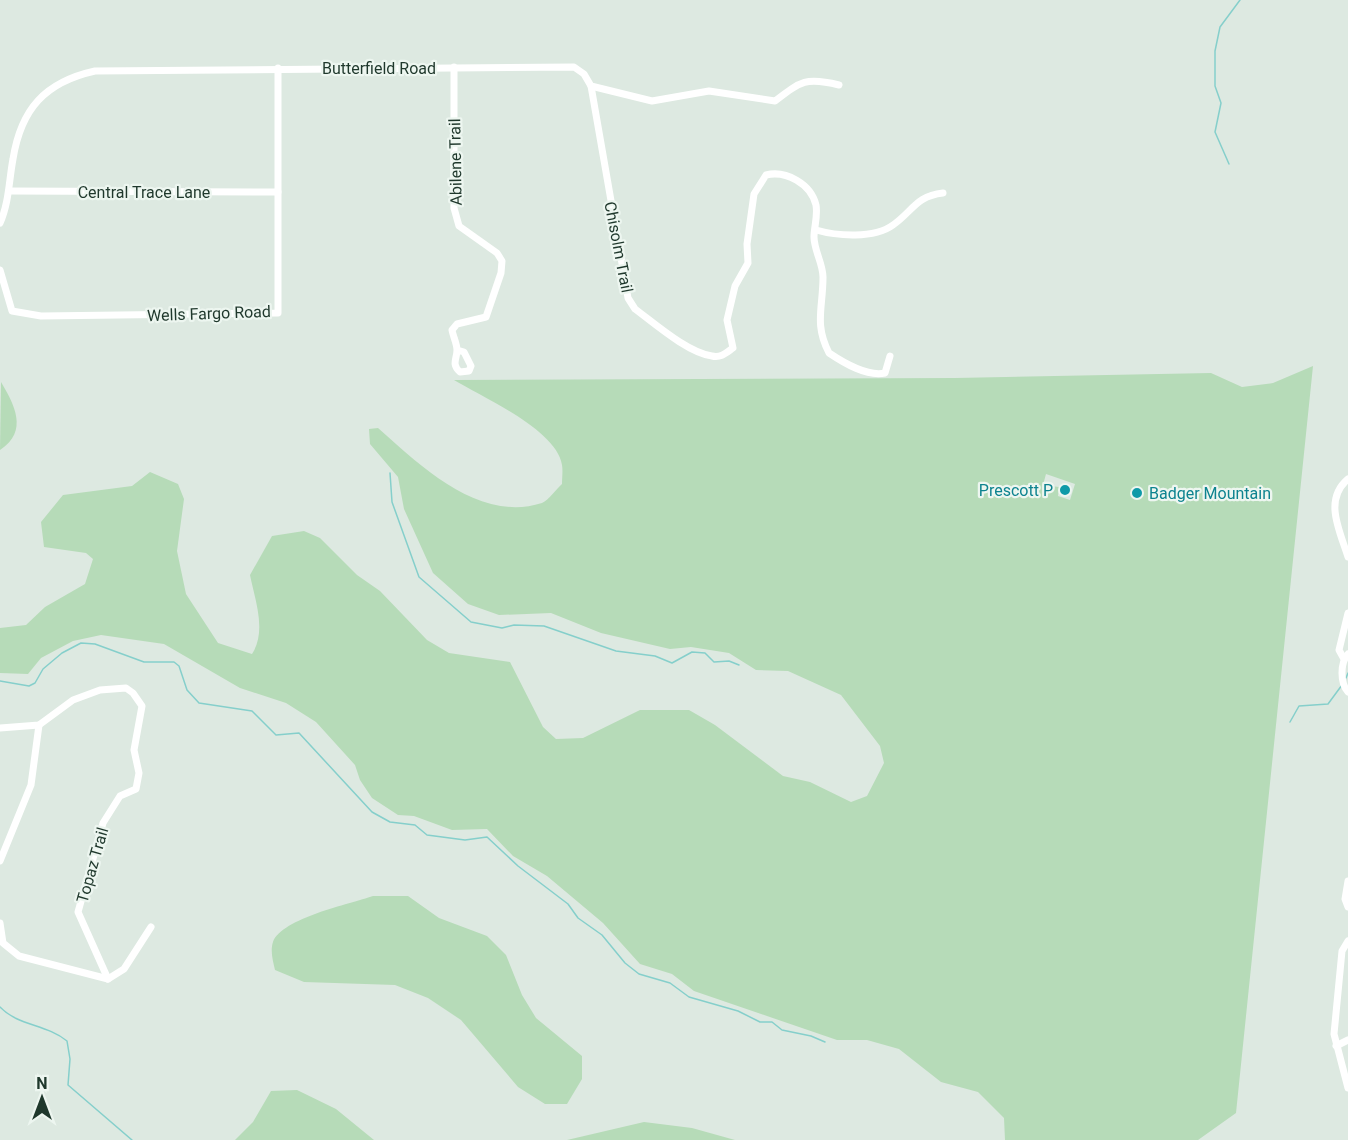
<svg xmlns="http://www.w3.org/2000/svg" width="1348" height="1140" font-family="Roboto,sans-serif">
<rect width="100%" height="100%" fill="#dde9e1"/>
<g fill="#b6dbb8" fill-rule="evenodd">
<path d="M1313,366L1236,1113L1198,1140H1005L1004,1118L978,1092L941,1082L899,1049L867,1040H837L694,991L672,974L640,964L603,923L547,876L513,856L487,829L452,830L414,816L398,815L372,798L360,780L355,765L316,722L286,703L240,688L164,644L101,635L73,641L41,658L28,674L0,673V628L26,625L45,607L85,584L93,559L86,553L44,547L41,522L63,495L132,486L150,472L178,484L184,499L177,551L186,594L218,643L252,654C267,631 255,600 250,575L272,536L304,531L320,538L357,575L380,591L427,640L449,653L510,662L543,727L556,739L583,738L640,710H689L715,725L783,776L810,782L851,802L867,796L884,763L880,746L841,695L788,671L756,670L729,653L691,647L670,649L601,633L551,613L499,615L468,604L433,573L404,509L398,477L370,444L369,429L378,428C421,466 479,523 542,503C549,500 556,489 562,484C562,478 563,471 562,465C557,430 482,397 454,380L955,378L1211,373L1242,387L1273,383ZM1046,474L1075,484L1070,500L1058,496L1059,487L1043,485Z"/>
<path d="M1,382C14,404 29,431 0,450Z"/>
<path d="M373,896H408L439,918L487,936L506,955L522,995L536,1018L582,1056V1079L567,1104H545L518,1087L461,1020L428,998L395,985L304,982L275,970C273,961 270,951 273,942C282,918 350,904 373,896Z"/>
<polygon points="297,1090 336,1109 374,1140 235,1140 253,1122 271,1091"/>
<polygon points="644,1122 692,1128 735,1140 567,1140"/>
</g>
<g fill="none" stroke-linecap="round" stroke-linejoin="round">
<g stroke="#85cfcb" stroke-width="1.5">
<polyline points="1229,164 1215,132 1221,103 1215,86 1215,51 1220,27 1240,0"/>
<polyline points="390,473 392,502 419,577 471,622 502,628 514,625 544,626 616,651 655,656 672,663 692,652 705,653 714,662 729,661 739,665"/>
<polyline points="1346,678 1348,673"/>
<polyline points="0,681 29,686 35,683 43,669 62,653 81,643 95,644 144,662 174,662 179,666 187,690 199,703 252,711 276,735 299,733 372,812 390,822 415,825 427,835 465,840 487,837 518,866 568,904 578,918 602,935 625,963 639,974 670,983 689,997 738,1011 760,1022 772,1022 782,1030 811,1036 825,1042"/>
<polyline points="1290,722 1299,706 1328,704 1342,685"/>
<path d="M0,1007C18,1026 46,1024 67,1041L70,1059L68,1085L132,1140"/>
</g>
<g stroke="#fff" stroke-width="7">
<path d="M454,67V208L459,226L497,253L502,261L501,273L486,317L457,324L452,330C453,336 457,344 457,350C457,359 451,364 460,372L469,371L471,366L464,352L457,350"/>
<path d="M591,86L628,298L635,309C654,323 688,353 712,356C721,358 726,353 733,348L727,320L735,286L748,263L747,244L754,194L766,175C786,170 811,184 816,205C818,216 814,227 814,237C814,250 823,264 823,277C823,308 814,324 829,353C844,363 867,377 885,373L890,356"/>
<polyline points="9,191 278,192"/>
<path d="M0,223C9,203 9,180 13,159C21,109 45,82 95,71L574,67L584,74L591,86L652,101L709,91L775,101C801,81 806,77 839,85"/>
<path d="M816,230C837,236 874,239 893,225C913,211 916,196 943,193"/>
<polyline points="0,270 12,311 41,316 278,313 278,68"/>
<path d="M1348,479C1323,500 1340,531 1348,557"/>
<path d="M1348,654C1340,663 1340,683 1348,692"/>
<polyline points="1344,659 1339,650 1348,613"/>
<polyline points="0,728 39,725 73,700 100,690 126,688 133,693 142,706 134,750 139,773 136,789 120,796 103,823 78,912 108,979"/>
<polyline points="0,861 31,785 39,725"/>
<polyline points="1348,881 1345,899 1348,907"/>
<polyline points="0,923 3,943 19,956 108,979 124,969 151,927"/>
<polyline points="1348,941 1342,951 1334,1034 1348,1088"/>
<polyline points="1336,1046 1348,1040"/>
</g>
</g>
<g fill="#0f9aa8" stroke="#edf6f0" stroke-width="2">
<circle cx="1065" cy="490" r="6"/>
<circle cx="1137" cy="493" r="6"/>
</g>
<g text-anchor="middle" stroke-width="4.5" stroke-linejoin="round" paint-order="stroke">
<g font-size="16" fill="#1f382c" stroke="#edf6f0">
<text x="379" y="74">Butterfield Road</text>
<text transform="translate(455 162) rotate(-91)" y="6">Abilene Trail</text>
<text x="144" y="198">Central Trace Lane</text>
<text transform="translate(619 247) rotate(79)" y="6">Chisolm Trail</text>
<text transform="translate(209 313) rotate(-2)" y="6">Wells Fargo Road</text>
<text transform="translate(92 865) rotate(-74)" y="6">Topaz Trail</text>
</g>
<g font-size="16" fill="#0d838f" stroke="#edf6f0" text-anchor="end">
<text x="1053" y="496">Prescott P</text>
<text x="1149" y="499" text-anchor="start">Badger Mountain</text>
</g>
</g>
<g transform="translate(42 1098)" stroke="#edf6f0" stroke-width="4.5" paint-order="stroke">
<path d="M0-4.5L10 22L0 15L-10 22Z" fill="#1f382c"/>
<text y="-9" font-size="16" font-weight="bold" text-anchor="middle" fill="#1f382c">N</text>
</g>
</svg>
